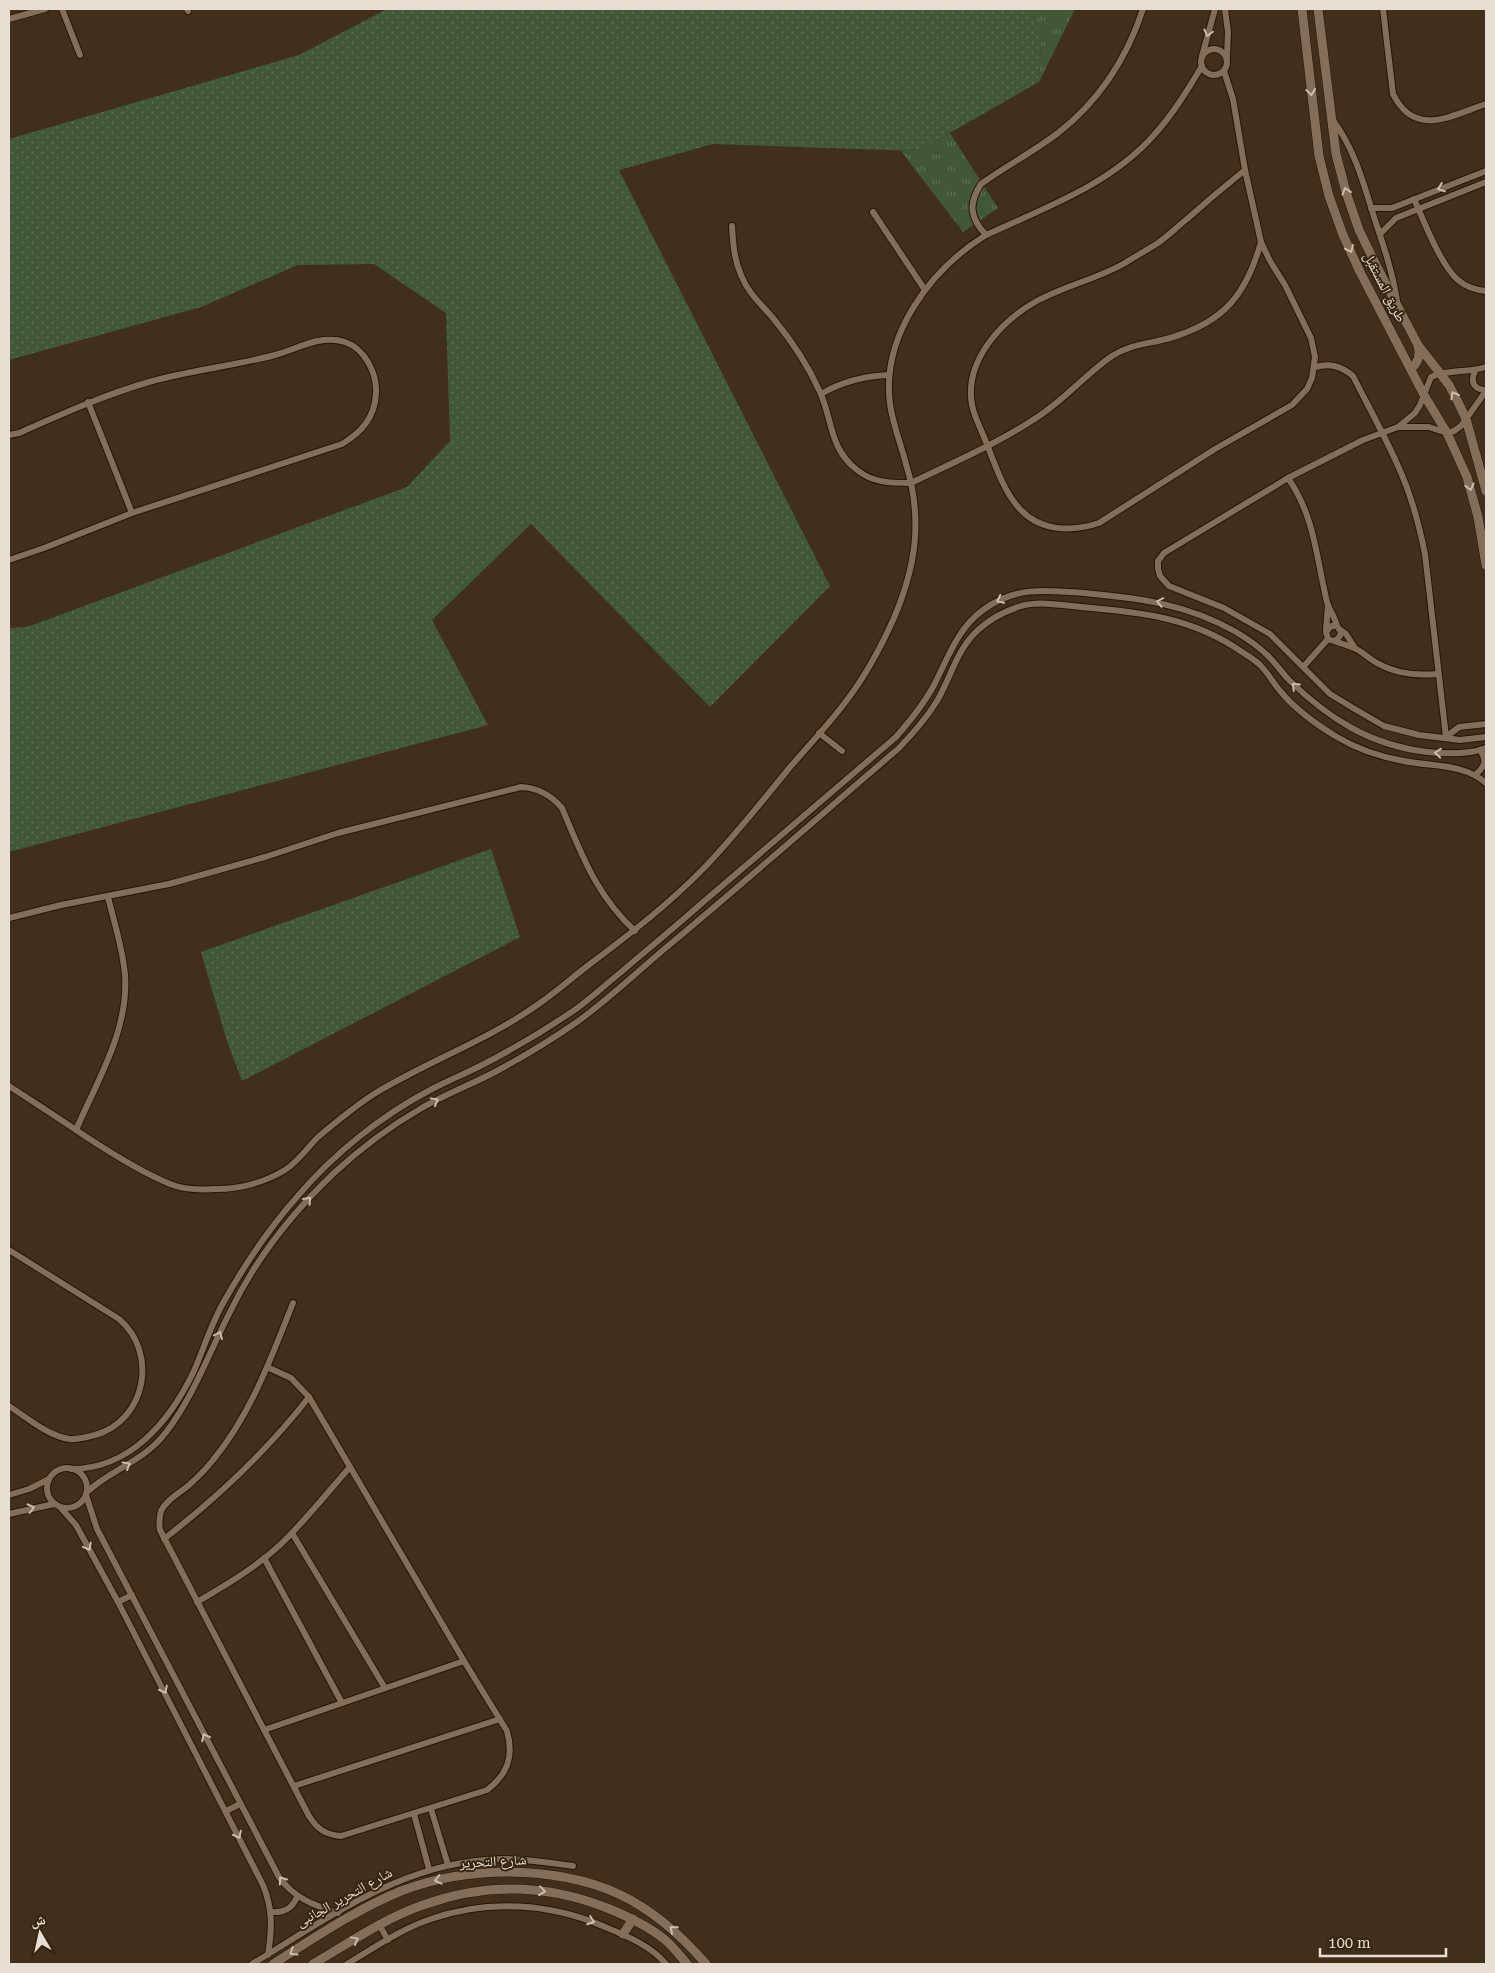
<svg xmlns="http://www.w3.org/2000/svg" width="1495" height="1973" font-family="'Roboto Serif','Noto Naskh Arabic',serif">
<defs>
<pattern id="grass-dots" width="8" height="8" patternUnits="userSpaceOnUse" patternTransform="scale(1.25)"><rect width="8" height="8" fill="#415837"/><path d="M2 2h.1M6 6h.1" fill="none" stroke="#5c7053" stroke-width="1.8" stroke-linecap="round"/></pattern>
<pattern id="park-tufts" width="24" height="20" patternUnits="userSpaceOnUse" patternTransform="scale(1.25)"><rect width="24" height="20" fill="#415837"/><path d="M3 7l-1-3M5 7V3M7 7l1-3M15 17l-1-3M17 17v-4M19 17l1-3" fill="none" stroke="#5c7053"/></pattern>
</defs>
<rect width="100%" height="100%" fill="#402f1b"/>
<g fill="url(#grass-dots)">
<polygon points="387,9 1031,9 1041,37 1039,82 918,151 713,144 619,170 830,586 710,707 531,524 432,620 488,725 9,852 9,628 27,627 407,487 450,441 446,313 374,264 298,265 201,307 9,360 9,139 299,55"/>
<polygon points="491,849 520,937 242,1081 227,1041 201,952"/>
</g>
<g fill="url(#park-tufts)">
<polygon points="1031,9 1075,9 1039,82 1041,37"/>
<polygon points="950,133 998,208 963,232 901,151 918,151"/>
</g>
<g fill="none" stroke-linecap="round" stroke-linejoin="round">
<defs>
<g id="street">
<polyline points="62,9 80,55"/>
<polyline points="187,9 188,11"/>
<polyline points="1225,9 1228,32 1227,57"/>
<path d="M1383,9L1393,94C1415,138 1450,116 1486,104"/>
<polyline points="9,19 45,9"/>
<circle cx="1214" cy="62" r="13"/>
<polyline points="1202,56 1215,9"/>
<path d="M1224,71L1233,99L1245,170L1261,242L1270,261L1285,285L1311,338L1315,357L1312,378L1307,389L1292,405L1215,449L1099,523C1072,532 1040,532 1019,508C1002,489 994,461 984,437C980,427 974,416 972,405C964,362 1000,322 1035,302C1064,286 1097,279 1125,263C1136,256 1147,250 1158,243C1168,236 1177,227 1187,219C1206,202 1225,186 1245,170"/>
<path d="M1332,119C1355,149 1364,185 1375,220C1384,247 1393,274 1397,301"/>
<path d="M1414,199C1423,219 1441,266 1458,280C1466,287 1476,290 1486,291"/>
<polyline points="1371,208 1392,208 1486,171"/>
<polyline points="873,212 925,290"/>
<path d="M732,226C733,243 734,259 741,275C748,293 761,304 773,318C791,340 808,365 820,392C833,421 829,448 857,470C873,483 891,483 911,483C954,462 999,443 1039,416C1065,399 1086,374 1112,356C1131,344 1149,344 1170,338C1224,322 1246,295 1261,242"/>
<polyline points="1380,234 1396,218 1486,182"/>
<path d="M986,235C970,218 968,204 981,184C1006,166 1033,152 1058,133C1099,101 1127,58 1143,9"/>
<path d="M1315,367C1330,363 1341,366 1353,376C1368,406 1385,436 1398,466C1411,494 1419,524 1425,554L1446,737"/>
<path d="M1475,371C1470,382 1474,390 1486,390"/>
<polyline points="1486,391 1461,426 1454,431 1447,433 1429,427 1398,427 1363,440 1288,478 1164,553 1158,561 1158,569 1160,576 1169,586 1224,608 1270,634 1330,694 1353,708 1384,726 1419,735 1460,740 1486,737"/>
<path d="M821,394C843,381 864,376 889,375"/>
<polyline points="88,402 132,513"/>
<path d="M1398,427L1415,413L1420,405L1431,377C1448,369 1468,373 1486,367"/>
<path d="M9,435L19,433C62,414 104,395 149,382C191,370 234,366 275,355C298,349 320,334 345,342C365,349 377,373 376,393C375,417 362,432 342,444L132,513L44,548L9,560"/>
<path d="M1288,478C1315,517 1316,557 1327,602C1329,610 1335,617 1337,626"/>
<polyline points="1326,629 1328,605"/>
<polyline points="1339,629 1346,634 1355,648"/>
<path d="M1336,640L1340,636L1341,631L1337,626H1331L1326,632L1328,639C1336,642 1345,644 1354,648C1362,651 1369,659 1377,663C1396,674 1416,676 1438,674"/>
<polyline points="1304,666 1328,639"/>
<polyline points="819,733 842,751"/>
<polyline points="1446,737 1459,727 1486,724"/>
<path d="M1476,774C1485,767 1487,760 1480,750"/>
<path d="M9,918L61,905L169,884L265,857L338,833L521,787C539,788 551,795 562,808C582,855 596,895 635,931"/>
<path d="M9,1086C35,1103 62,1120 88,1138C114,1155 141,1172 170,1184C184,1190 202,1190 217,1189C240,1189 265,1182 285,1170C298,1162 307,1148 318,1137C336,1122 355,1106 374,1094C428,1061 489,1040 540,1003C557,991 573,977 590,964C630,934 669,904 704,868C735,836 763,800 791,766C810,744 830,723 847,700C866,675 881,647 894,618C916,566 923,519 906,464C901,444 893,425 890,404C881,335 931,269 986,235C1044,208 1110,185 1154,135C1173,114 1187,91 1202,66"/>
<path d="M76,1130C97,1081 129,1030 125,975C123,949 114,922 108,897"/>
<path d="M9,1250L119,1319C158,1352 147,1420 95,1435C87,1437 77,1440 69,1439C48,1436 26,1417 9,1406"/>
<path d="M267,1367L291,1378L309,1397L464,1661L507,1731C514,1756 508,1774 487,1790L341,1836C326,1835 317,1829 309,1816L160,1530C159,1524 159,1518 161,1511C166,1500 180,1493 189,1485C197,1478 206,1469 213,1460C251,1414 271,1358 293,1303"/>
<circle cx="67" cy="1488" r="20"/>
<path d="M71,1469C130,1469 169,1422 193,1373C203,1351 210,1327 222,1305C243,1267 267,1231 296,1198C333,1154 382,1115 432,1089C449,1080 467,1073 484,1064C515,1048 547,1029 576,1009C591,998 605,985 620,973C647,950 675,927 702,903C767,848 831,792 896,737C910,721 924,704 934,685C948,658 957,629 983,610C1015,586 1047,590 1084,593C1139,598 1187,604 1236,632C1246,638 1258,646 1267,655C1275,662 1281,672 1289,680C1329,719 1370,745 1427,752C1446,754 1468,755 1486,748"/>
<path d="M87,1492C113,1468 144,1462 167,1431C194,1395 209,1353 230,1312C255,1260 292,1213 334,1173C360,1149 389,1127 420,1109C444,1095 470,1085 495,1072C523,1057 551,1040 577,1022C609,999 638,971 668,946C746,881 822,814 899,748C913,733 926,719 937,701C951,677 957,649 978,630C990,619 1005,611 1021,606C1040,601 1061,605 1081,607C1139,612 1192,617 1242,652C1248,656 1255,660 1260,665C1268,673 1274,684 1281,692C1296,710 1317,725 1337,737C1357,749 1381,757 1404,761C1432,767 1463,763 1486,783"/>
<polyline points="9,1495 29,1489 49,1479"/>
<path d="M86,1495L97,1529L279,1877C294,1898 313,1905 338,1913"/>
<path d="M60,1507L76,1525L118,1602L263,1885C273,1909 272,1929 268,1955"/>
<polyline points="9,1514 54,1504"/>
<polyline points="292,1533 385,1688"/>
<path d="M164,1539C218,1497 267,1451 309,1397"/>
<polyline points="264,1558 342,1703"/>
<polyline points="118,1602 132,1595"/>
<path d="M197,1602C226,1585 255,1568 280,1545C305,1521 327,1493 350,1467"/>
<polyline points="264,1730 464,1661"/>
<polyline points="294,1786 500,1719"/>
<polyline points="431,1809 448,1865"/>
<polyline points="226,1811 240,1804"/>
<polyline points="414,1814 429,1869"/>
<path d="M271,1912C284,1913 292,1909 297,1897"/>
<polyline points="380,1926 388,1940"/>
<path d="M252,1964C325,1920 398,1866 486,1860C515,1857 544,1862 573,1866"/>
<path d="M347,1964C374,1948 401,1929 431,1919C487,1899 551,1903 605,1927C627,1936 651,1946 666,1964"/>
</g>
<g id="secondary">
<polyline points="1302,9 1319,156 1329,196 1343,235 1360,272 1424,395 1447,433 1467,477 1478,517 1486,565"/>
<polyline points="1318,9 1336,154 1346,192 1359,230 1376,265 1418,345 1449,385 1458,402 1466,419 1486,491"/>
<path d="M1412,368C1418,362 1421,355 1418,346"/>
<polyline points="623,1934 633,1919"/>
<path d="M273,1964C314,1938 355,1910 401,1891C435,1878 472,1872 508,1872C595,1873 650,1899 706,1964"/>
<path d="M313,1964C347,1944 385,1918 423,1905C484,1883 547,1884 607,1908C627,1916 648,1926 664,1939C673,1946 680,1956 687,1964"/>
</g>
</defs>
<use href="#street" stroke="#271604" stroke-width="8"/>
<use href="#secondary" stroke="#271604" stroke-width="10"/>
<use href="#street" stroke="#836f59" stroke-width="6"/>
<use href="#secondary" stroke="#836f59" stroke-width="9"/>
</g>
<defs><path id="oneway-chevron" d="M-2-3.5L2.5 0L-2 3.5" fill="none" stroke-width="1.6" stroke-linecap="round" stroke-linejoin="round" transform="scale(1.25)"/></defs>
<g stroke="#cabdae">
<use href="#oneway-chevron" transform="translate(1208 33) rotate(105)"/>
<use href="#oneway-chevron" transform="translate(1311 92) rotate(83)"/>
<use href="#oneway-chevron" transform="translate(1441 188) rotate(159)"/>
<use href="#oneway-chevron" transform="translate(1346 191) rotate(-107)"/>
<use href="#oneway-chevron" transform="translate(1350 249) rotate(65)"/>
<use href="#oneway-chevron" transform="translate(1454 395) rotate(-119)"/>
<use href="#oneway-chevron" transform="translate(1470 487) rotate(75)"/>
<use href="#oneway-chevron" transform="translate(1000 600) rotate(154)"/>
<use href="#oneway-chevron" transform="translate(1160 602) rotate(-169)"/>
<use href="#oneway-chevron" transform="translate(1295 686) rotate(-137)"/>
<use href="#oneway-chevron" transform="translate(1438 753) rotate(-176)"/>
<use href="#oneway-chevron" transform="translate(435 1101) rotate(-29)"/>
<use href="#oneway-chevron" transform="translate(308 1200) rotate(-48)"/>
<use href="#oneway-chevron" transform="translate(219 1335) rotate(-65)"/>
<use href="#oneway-chevron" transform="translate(127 1465) rotate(-30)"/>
<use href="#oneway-chevron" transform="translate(31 1508) rotate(-14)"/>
<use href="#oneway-chevron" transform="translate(88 1547) rotate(62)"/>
<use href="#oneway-chevron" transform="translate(164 1690) rotate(63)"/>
<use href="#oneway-chevron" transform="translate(205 1737) rotate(-118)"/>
<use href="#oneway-chevron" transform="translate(238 1835) rotate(63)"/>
<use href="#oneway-chevron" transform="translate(282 1880) rotate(-125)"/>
<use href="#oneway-chevron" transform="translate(438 1880) rotate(166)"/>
<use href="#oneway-chevron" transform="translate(542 1891) rotate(7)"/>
<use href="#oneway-chevron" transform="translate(591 1921) rotate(20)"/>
<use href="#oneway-chevron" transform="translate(673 1929) rotate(-139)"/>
<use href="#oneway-chevron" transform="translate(355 1940) rotate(-29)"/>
<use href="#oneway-chevron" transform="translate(293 1952) rotate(148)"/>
</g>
<g text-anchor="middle" stroke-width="4" stroke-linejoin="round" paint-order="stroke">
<g font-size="14" fill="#e9ded2" stroke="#362511">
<text transform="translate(1385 287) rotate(63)" y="5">طريق المستقبل</text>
<text transform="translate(493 1861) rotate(-3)" y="5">شارع التحرير</text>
<text transform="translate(344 1897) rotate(-29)" y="5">شارع التحرير الجانبى</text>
</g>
</g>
<rect width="1495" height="1973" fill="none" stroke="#e9ded2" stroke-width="20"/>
<g transform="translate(40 1933) rotate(351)" stroke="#362511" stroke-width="4" paint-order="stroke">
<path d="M0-4L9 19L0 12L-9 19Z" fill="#e9ded2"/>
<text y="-8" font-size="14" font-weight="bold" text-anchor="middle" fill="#e9ded2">ش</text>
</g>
<path d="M1320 1948v8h126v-8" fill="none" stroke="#e9ded2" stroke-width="2.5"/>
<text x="1328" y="1948" font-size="15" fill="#e9ded2" stroke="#362511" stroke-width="4" paint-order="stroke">100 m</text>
</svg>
